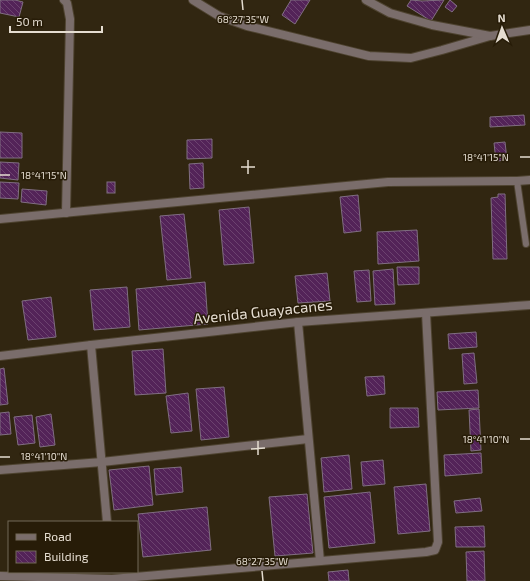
<svg xmlns="http://www.w3.org/2000/svg" width="530" height="581" font-family="'Exo 2',sans-serif">
<defs>
<pattern id="building-back-hatch" width="6" height="6" patternUnits="userSpaceOnUse"><rect width="6" height="6" fill="#532358"/><path d="M-1 5l2 2M0 0l6 6M5-1l2 2" fill="none" stroke="#6c426f"/></pattern>
</defs>
<rect width="100%" height="100%" fill="#312611"/>
<g fill="url(#building-back-hatch)" stroke="#806e82">
<polygon points="0,0 15,0 23,2 19,17 0,13"/>
<polygon points="291,0 310,0 295,24 282,15"/>
<polygon points="411,0 422,1 444,0 431,21 407,6"/>
<polygon points="450,0 457,6 452,12 445,7"/>
<polygon points="524,115 525,125 490,127 490,117"/>
<polygon points="0,132 22,133 22,158 0,158"/>
<polygon points="212,139 212,158 187,159 187,140"/>
<polygon points="505,142 507,160 496,161 494,143"/>
<polygon points="0,162 19,163 18,180 0,178"/>
<polygon points="203,163 204,188 190,189 189,164"/>
<polygon points="0,182 19,183 18,199 0,198"/>
<rect x="107" y="182" width="8" height="11"/>
<polygon points="22,189 47,191 46,205 21,202"/>
<polygon points="498,194 505,194 507,259 493,259 491,198 498,197"/>
<polygon points="358,195 361,231 344,233 340,197"/>
<polygon points="249,207 254,263 224,265 219,210"/>
<polygon points="184,214 191,278 167,280 160,216"/>
<polygon points="417,230 419,261 378,264 377,232"/>
<polygon points="397,267 419,267 419,284 398,285"/>
<polygon points="393,269 395,304 375,305 373,271"/>
<polygon points="369,270 371,301 357,302 354,271"/>
<polygon points="327,273 330,301 298,303 295,276"/>
<polygon points="205,282 208,324 139,330 136,289"/>
<polygon points="127,287 130,327 94,330 90,290"/>
<polygon points="51,297 56,337 28,340 22,301"/>
<polygon points="476,332 477,347 449,349 448,334"/>
<polygon points="163,349 166,393 135,395 132,351"/>
<polygon points="474,353 477,383 464,384 462,354"/>
<polygon points="4,368 8,404 0,405 0,369"/>
<polygon points="384,376 385,394 367,396 365,377"/>
<polygon points="224,387 229,437 201,440 196,389"/>
<polygon points="478,390 479,408 438,410 437,392"/>
<polygon points="188,393 192,431 171,433 166,396"/>
<polygon points="390,408 418,408 419,427 390,428"/>
<polygon points="479,409 481,450 471,451 469,410"/>
<polygon points="9,412 11,434 0,435 0,413"/>
<polygon points="51,414 55,445 40,447 36,417"/>
<polygon points="32,415 35,443 18,445 14,417"/>
<polygon points="481,453 482,473 445,476 444,455"/>
<polygon points="349,455 352,489 324,492 321,458"/>
<polygon points="383,460 385,484 363,486 361,462"/>
<polygon points="149,466 153,505 114,510 109,470"/>
<polygon points="181,467 183,492 156,495 154,469"/>
<polygon points="426,484 430,531 398,534 394,487"/>
<polygon points="370,492 375,543 329,548 324,497"/>
<polygon points="307,494 313,553 275,556 269,497"/>
<polygon points="480,498 482,511 456,513 454,501"/>
<polygon points="207,507 211,550 143,557 138,514"/>
<polygon points="484,526 485,547 456,547 455,527"/>
<polygon points="484,551 485,581 467,581 466,552"/>
<polygon points="348,570 349,581 329,581 328,572"/>
</g>
<g fill="none" stroke-linecap="round" stroke-linejoin="round">
<defs>
<polyline id="service" points="517,181 526,244"/>
<g id="minor">
<polyline points="64,0 67,3 70,19 66,213"/>
<polyline points="193,0 219,16 247,26 369,56 411,58 442,50 490,36"/>
<polyline points="366,0 390,13 432,25 490,36 530,30"/>
<polyline points="0,219 388,182 517,181 530,180"/>
<polyline points="298,322 320,561"/>
<polyline points="91,345 107,522"/>
<polyline points="0,356 91,345 298,322 530,305"/>
<polyline points="0,470 102,462 308,439"/>
<polyline points="0,576 112,579 426,552 435,550 438,542 426,313"/>
</g>
</defs>
<use href="#service" stroke="#4e4330" stroke-width="8"/>
<use href="#minor" stroke="#4e4330" stroke-width="10"/>
<use href="#service" stroke="#7a6d6b" stroke-width="6"/>
<use href="#minor" stroke="#7a6d6b" stroke-width="8"/>
</g>
<path fill="none" stroke="#e5ddd1" stroke-width="1.5" d="M242,0L243,10M520,157H530M248,160V174M241,167H255M0,175H10M520,439H530M258,441V455M251,449L265,448M0,457H10M262,571L263,581"/>
<g text-anchor="middle" stroke-width="3" stroke-linejoin="round" paint-order="stroke">
<g font-size="15" fill="#e5ddd1" stroke="#271c08">
<text transform="translate(263 312) rotate(-6)" y="5">Avenida Guayacanes</text>
</g>
</g>
<g font-size="10" text-anchor="middle" fill="#e5ddd1" stroke="#271c08" stroke-width="3" stroke-linejoin="round" paint-order="stroke">
<text x="243" y="23">68°27'35"W</text>
<text x="486" y="161">18°41'15"N</text>
<text x="44" y="179">18°41'15"N</text>
<text x="486" y="443">18°41'10"N</text>
<text x="44" y="460">18°41'10"N</text>
<text x="262" y="565">68°27'35"W</text>
</g>
<rect x="8" y="521" width="130" height="52" fill="#271c08" stroke="#736958"/>
<rect x="16" y="534" width="20" height="6" fill="#7a6d6b" stroke="#736958"/>
<text x="44" y="541" font-size="12" fill="#e5ddd1">Road</text>
<rect x="16" y="551" width="20" height="12" fill="url(#building-back-hatch)" stroke="#736958"/>
<text x="44" y="561" font-size="12" fill="#e5ddd1">Building</text>
<g transform="translate(502 28) rotate(358)" stroke="#271c08" stroke-width="3" paint-order="stroke">
<path d="M0-3L7 15L0 10L-7 15Z" fill="#e5ddd1"/>
<text y="-6" font-size="11" font-weight="bold" text-anchor="middle" fill="#e5ddd1">N</text>
</g>
<path d="M10 26v6h92v-6" fill="none" stroke="#e5ddd1" stroke-width="2"/>
<text x="16" y="26" font-size="12" fill="#e5ddd1" stroke="#271c08" stroke-width="3" paint-order="stroke">50 m</text>
</svg>
